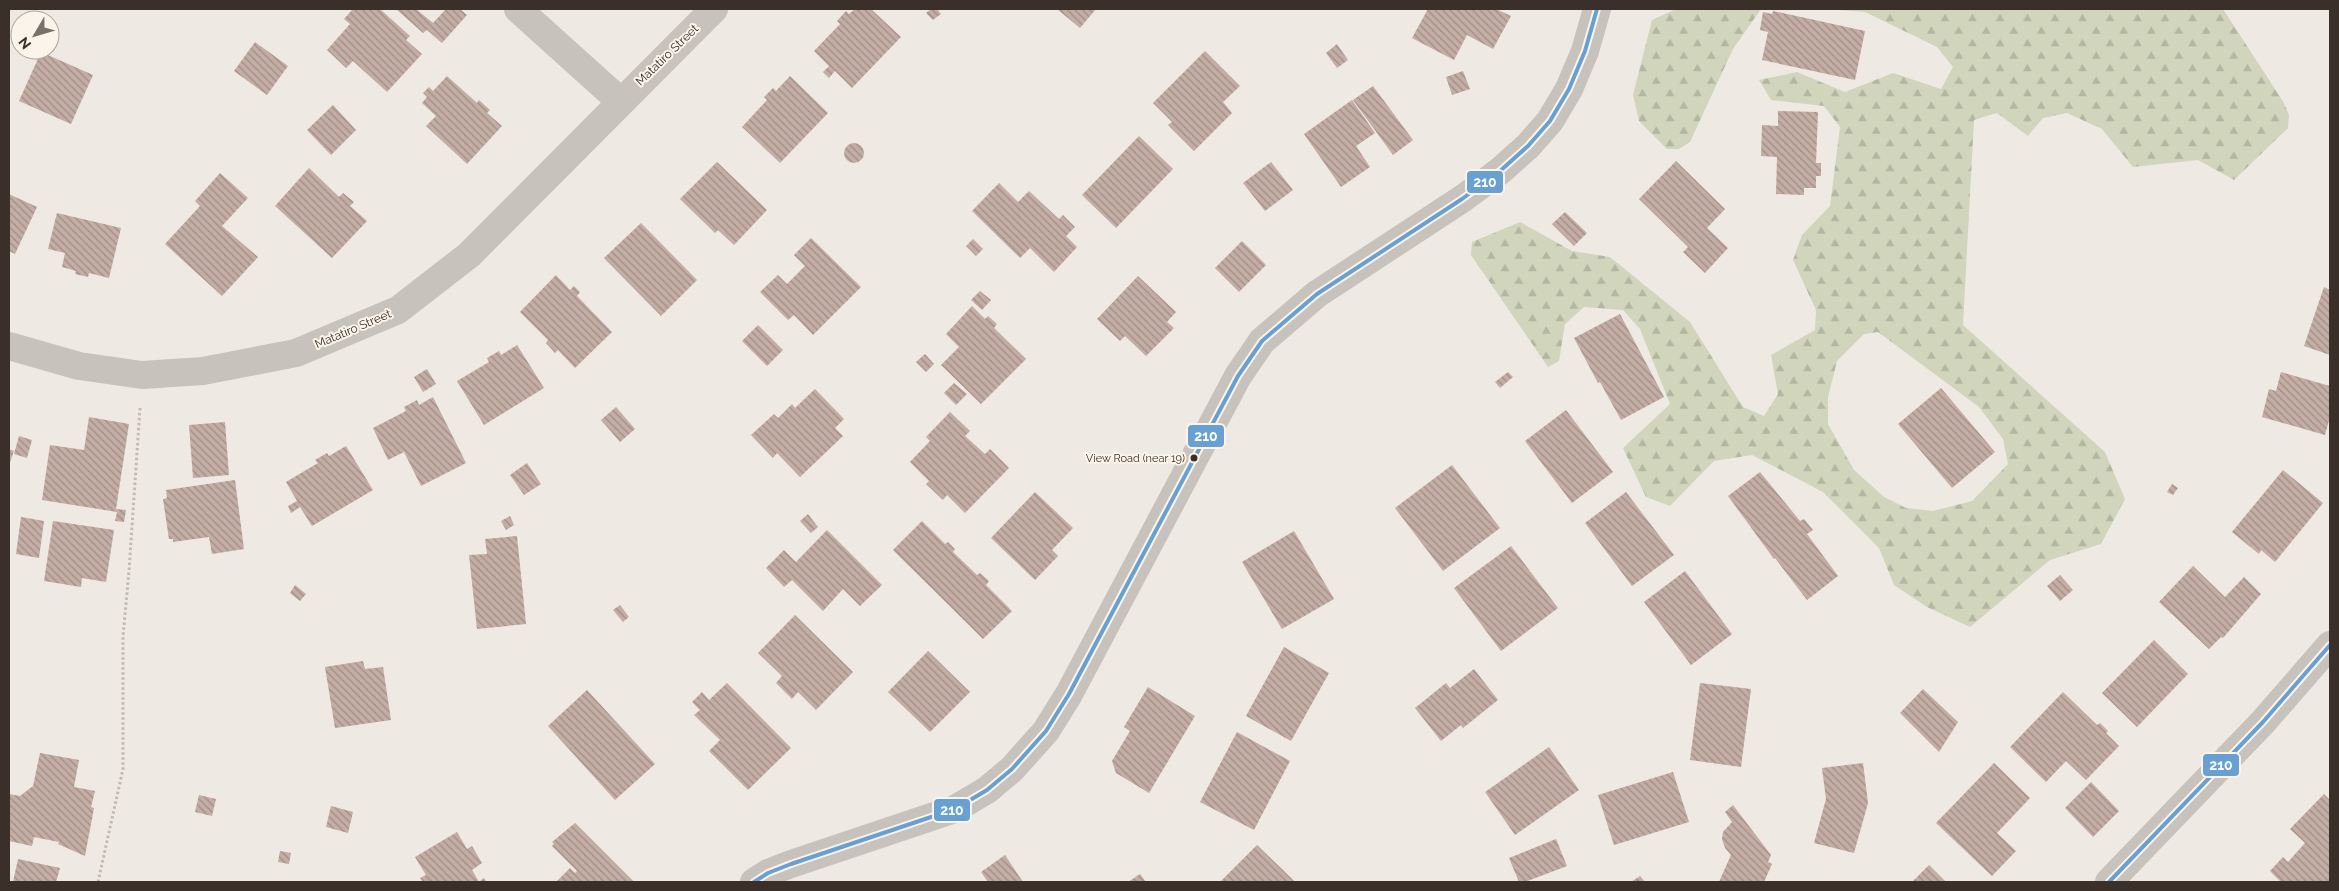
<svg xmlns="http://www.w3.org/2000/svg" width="2339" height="891" font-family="Raleway,sans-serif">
<defs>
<pattern id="forest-firs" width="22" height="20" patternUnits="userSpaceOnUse" patternTransform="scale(1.25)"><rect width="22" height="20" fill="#d0d5bc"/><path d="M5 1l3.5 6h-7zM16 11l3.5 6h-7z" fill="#b3b7a2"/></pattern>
<pattern id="building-back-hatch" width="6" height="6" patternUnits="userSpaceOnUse" patternTransform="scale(1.25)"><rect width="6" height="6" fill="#c3ada4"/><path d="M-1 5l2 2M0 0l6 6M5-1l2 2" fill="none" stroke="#9f8d86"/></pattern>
</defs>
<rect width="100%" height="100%" fill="#efe9e3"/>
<g fill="url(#forest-firs)" fill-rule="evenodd">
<polygon points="1676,9 1761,9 1733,49 1690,142 1679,149 1667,149 1639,121 1633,95 1652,20"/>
<path d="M1826,9H2223L2284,103L2289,115L2288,128L2234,180L2198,160L2133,167L2102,129L2067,113L2043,118L2028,136L1997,113L1974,120L1963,325L2105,452L2125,499L2101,544L2050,560L1970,627L1927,607L1894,585L1879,548L1823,492L1752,455L1714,461L1670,506L1646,497L1623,448L1670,404L1640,329L1623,310L1584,307L1565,324L1559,361L1548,367L1471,255L1472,242L1520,222L1572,251L1610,257L1690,322L1743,407L1764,416L1778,394L1771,355L1815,330L1816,310L1793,260L1802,235L1830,206L1840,127L1824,106L1771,100L1759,80L1797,72L1845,92L1893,73L1941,89L1953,67L1937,47L1865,12ZM1878,332L1979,407L2003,439L2008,464L1972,501L1933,511L1906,508L1884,497L1854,470L1828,424V397L1837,361L1864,334Z"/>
</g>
<g fill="url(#building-back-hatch)">
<polygon points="353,9 380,9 410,36 406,40 422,54 387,92 353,61 346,68 327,50 350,24 344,19"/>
<polygon points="396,9 416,9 433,23 446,9 460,9 467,15 442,43 427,30 423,33"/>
<polygon points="855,9 871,9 901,37 852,88 835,71 829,78 823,72 829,66 814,51 840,24 837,21 846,11 849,14"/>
<polygon points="931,9 937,9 941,14 933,20 926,13"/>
<polygon points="1057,9 1096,9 1080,28"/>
<polygon points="1428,9 1496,9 1511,16 1493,49 1467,35 1454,60 1412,38"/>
<polygon points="1773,11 1865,31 1855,80 1762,60 1768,32 1760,30 1763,12 1772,14"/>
<polygon points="255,42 288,66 267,95 234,71"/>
<polygon points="1337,44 1348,60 1337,68 1326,53"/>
<polygon points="1205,51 1240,86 1223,102 1232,113 1194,151 1168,125 1172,122 1153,103"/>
<polygon points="41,52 93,75 71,124 19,101"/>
<polygon points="1463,71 1470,89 1452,95 1446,77"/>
<polygon points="447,76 477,103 479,100 490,110 487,113 502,126 467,164 426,126 436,116 422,103 427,97 423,93 429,87 433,91"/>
<polygon points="790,76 828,113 780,163 742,127 767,100 764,97 773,88 776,91"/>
<polygon points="1373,86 1413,140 1393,155 1353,100"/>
<polygon points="1352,100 1375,133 1356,146 1370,167 1341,187 1304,134"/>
<polygon points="333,105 356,130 331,155 307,130"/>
<polygon points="1778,111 1818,112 1816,163 1821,163 1821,176 1816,176 1816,188 1804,188 1804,195 1776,194 1777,157 1761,156 1762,125 1778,126"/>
<polygon points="1139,136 1173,169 1116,228 1082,195"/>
<circle cx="854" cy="153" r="10"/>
<polygon points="1676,161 1725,209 1707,228 1728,248 1705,273 1683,252 1688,247 1639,199"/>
<polygon points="717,162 767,210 734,245 718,230 715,233 680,199"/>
<polygon points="1271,162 1293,190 1265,211 1243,183"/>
<polygon points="309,168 339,197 343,193 354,202 350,206 367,221 332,258 275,206"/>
<polygon points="220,173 248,198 222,226 258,257 222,296 165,244 200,206 195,201"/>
<polygon points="999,183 1018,202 1029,191 1059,219 1063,215 1075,227 1066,236 1077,247 1054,272 1030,248 1020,258 972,211"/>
<polygon points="9,194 37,207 15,254 9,251"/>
<polygon points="1565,212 1587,233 1574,246 1552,224"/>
<polygon points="57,213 121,228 109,278 89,273 88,277 75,274 76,271 62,267 65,253 48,249"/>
<polygon points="641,223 697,280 661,316 604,258"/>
<polygon points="811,238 861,287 813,335 794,315 788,320 760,292 778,275 787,284 805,266 794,255"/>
<polygon points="973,239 983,249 976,256 966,246"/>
<polygon points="1242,241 1266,265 1239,292 1215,268"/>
<polygon points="556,275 570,290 574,286 580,292 577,296 612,332 575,368 558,350 555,353 546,343 548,340 520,312"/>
<polygon points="1138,276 1176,312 1167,322 1174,328 1146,356 1125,336 1120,341 1097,319"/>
<polygon points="2324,287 2330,290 2330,355 2304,346"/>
<polygon points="980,291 991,300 982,310 971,300"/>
<polygon points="972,306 985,319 988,316 997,324 994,328 1026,359 981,404 941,365 959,347 946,334"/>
<polygon points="1620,314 1664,397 1621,420 1600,382 1598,383 1574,338"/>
<polygon points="758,325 783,350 767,366 742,341"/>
<polygon points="517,345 544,388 484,425 457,381 489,362 487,358 499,351 501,355"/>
<polygon points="925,354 934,364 926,372 916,362"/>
<polygon points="427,369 436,384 423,392 414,377"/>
<polygon points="1508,372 1513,377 1500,388 1495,382"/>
<polygon points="2281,372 2330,386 2330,417 2325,435 2262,417 2269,389 2276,391"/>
<polygon points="954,383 967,394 956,405 944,393"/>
<polygon points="1941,388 1995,452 1952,488 1898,424"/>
<polygon points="815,389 844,419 835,428 843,436 800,477 777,453 773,458 751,435 774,414 778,418 792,404 795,408"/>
<polygon points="433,397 466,463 421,486 404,452 388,460 373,428 406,411 404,407 417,400 419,405"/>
<polygon points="616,407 635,429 620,442 601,420"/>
<polygon points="1566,410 1613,472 1572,503 1525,441"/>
<polygon points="950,412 970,431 965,436 985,454 990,449 1009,468 965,513 947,495 943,500 926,484 929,481 910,462 930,441 926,437"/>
<polygon points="89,417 129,424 116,509 126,510 124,522 115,521 117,512 42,500 50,445 84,450"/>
<polygon points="225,422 229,475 193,478 189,425"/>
<polygon points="19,436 32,440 27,458 14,454"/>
<polygon points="346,446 373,490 312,526 300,507 291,513 288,506 297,501 286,482 318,463 315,460 327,453 329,456"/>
<polygon points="9,449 14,451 9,465"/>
<polygon points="527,463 541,484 524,495 510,475"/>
<polygon points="1452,465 1500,528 1443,571 1395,508"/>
<polygon points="2283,470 2323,503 2275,562 2261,550 2259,554 2232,532"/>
<polygon points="1760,472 1800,521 1804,519 1813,530 1807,534 1838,576 1807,600 1775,558 1774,559 1728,496"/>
<polygon points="235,480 244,549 212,554 209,537 173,542 173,539 169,539 163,499 167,498 166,490"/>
<polygon points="2172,484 2178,488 2173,495 2167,492"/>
<polygon points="1035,492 1073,528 1052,550 1058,556 1035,580 991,538"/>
<polygon points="1626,492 1674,555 1632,586 1585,523"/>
<polygon points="808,514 818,527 811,533 800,521"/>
<polygon points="510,516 514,525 506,530 501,521"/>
<polygon points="21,517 44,521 39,558 16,554"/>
<polygon points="53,521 114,530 106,582 82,578 81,587 44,581"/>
<polygon points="922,521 945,544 948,542 955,549 953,552 977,575 980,573 989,581 986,585 1012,611 983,639 893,550"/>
<polygon points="827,530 882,585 860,606 843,589 823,611 792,580 784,587 766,568 784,550 796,562"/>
<polygon points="1294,531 1334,599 1282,629 1242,562"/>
<polygon points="517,536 526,624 477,629 469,555 487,554 485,539"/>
<polygon points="1511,546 1558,608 1501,651 1454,588"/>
<polygon points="2193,566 2225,597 2244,577 2261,594 2223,638 2221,637 2209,649 2159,602"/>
<polygon points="1685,571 1732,634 1691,665 1644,602"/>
<polygon points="2060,575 2073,590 2060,601 2047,586"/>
<polygon points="295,585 306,594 300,601 290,593"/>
<polygon points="620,605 629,617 623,622 613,610"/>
<polygon points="795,615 853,672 816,710 798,692 792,699 776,683 782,676 758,653"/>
<polygon points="2154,640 2188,674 2137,727 2102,693"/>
<polygon points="1284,647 1329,673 1291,741 1246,716"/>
<polygon points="928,651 970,692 930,732 888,692"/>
<polygon points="363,661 365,669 383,667 391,720 335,728 325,667"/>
<polygon points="1474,669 1498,700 1463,728 1461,725 1441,741 1415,708 1446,683 1450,688"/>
<polygon points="727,683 791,748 748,790 709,751 720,740 694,715 700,710 692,702 702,692 709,700"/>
<polygon points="1700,683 1751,689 1741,767 1690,760"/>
<polygon points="1148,687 1195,716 1149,793 1116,773 1112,761 1130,731 1124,727"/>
<polygon points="1923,689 1958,722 1939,752 1900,713"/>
<polygon points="587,690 655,764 615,800 548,726"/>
<polygon points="2063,692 2097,725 2100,723 2108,731 2106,733 2119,746 2086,780 2066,761 2046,782 2010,747"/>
<polygon points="1237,732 1290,761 1254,830 1200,802"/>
<polygon points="1549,747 1579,790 1515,835 1485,792"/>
<polygon points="40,753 79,760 74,787 95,791 91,807 94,808 85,856 58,844 59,842 34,837 32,846 9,841 9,794 20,796 33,786"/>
<polygon points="1863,763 1868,803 1854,853 1814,843 1826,799 1822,768"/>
<polygon points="1994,763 2030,798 1997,833 2016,851 1992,876 1936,823"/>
<polygon points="1673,772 1689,822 1614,845 1598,795"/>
<polygon points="2091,782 2119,811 2093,837 2065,808"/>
<polygon points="2324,794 2330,800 2330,882 2281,882 2270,871 2283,857 2288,862 2305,843 2290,829"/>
<polygon points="199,795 216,799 212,816 195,812"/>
<polygon points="1733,805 1771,855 1768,862 1772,864 1764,882 1719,882 1731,855 1725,848 1722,839 1723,832 1732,822 1725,812"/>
<polygon points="331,806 353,812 348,833 326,827"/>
<polygon points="575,823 634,882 556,882 570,868 575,873 577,871 552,846 554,844 552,842"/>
<polygon points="457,832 467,849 472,846 482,863 472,870 479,882 484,878 487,882 423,882 420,878 426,875 415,857"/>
<polygon points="1556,839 1567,866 1525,882 1519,882 1509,858"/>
<polygon points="1257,845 1285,872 1295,882 1220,882"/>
<polygon points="280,851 291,853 289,864 278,862"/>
<polygon points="1005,855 1023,882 988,882 981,872"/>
<polygon points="18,859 60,868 56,882 13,882"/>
<polygon points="1929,865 1946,882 1912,882"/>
<polygon points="1140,874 1146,882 1128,882"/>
<polygon points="1640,876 1645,882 1631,882"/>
</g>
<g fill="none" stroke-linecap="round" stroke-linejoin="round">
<polyline stroke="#c1bab4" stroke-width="3" stroke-dasharray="2.5 2.5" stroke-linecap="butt" points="98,882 123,769 123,636 129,571 140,408"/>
<g stroke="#c8c2bc" stroke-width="28">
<polyline points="518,9 620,101"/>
<polyline points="9,346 79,366 142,375 203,371 296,353 398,310 469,255 714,9"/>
<polyline points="754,882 768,873 791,864 955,809 987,790 1012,769 1046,731 1069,694 1238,376 1262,341 1317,294 1462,199 1500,171 1528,146 1550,121 1569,89 1585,51 1597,9"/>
<polyline points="2109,882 2263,722 2330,645"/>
</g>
<defs>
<g id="bus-1">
<polyline points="754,882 768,873 791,864 955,809 987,790 1012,769 1046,731 1069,694 1238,376 1262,341 1317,294 1462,199 1500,171 1528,146 1550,121 1569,89 1585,51 1597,9"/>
<polyline points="2109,882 2263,722 2330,645"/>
</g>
</defs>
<use href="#bus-1" stroke="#fbf4eb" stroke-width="8"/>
<use href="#bus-1" stroke="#67a0d1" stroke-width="4"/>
</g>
<circle fill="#3a2f29" stroke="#fbf4eb" stroke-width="2" cx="1194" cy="458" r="4.5"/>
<g text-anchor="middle" stroke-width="4" stroke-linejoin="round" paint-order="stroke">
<g font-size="11" fill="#3a2f29" stroke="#fbf4eb" text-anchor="end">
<text x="1185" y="462">View Road (near 19)</text>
</g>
<g font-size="12" fill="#3a2f29" stroke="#fbf4eb">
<text transform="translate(667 55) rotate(-44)" y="4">Matatiro Street</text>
<text transform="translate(353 329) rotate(-23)" y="4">Matatiro Street</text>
</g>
</g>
<g stroke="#fbf4eb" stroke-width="2">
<rect x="1466" y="170" width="38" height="24" rx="5" fill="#67a0d1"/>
<rect x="1187" y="424" width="38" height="24" rx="5" fill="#67a0d1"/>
<rect x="2202" y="753" width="38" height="24" rx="5" fill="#67a0d1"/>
<rect x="933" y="798" width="38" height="24" rx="5" fill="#67a0d1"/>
</g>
<g font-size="14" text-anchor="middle" font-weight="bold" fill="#fff">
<text x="1485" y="187">210</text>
<text x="1206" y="441">210</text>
<text x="2221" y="770">210</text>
<text x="952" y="815">210</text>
</g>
<rect width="2339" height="891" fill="none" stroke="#3a2f29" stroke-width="20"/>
<g transform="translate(35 35) rotate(232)"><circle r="24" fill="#fbf4eb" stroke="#aea59d"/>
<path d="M0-4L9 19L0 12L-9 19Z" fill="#79706a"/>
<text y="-8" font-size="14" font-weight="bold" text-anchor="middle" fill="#3a2f29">N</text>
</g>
</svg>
